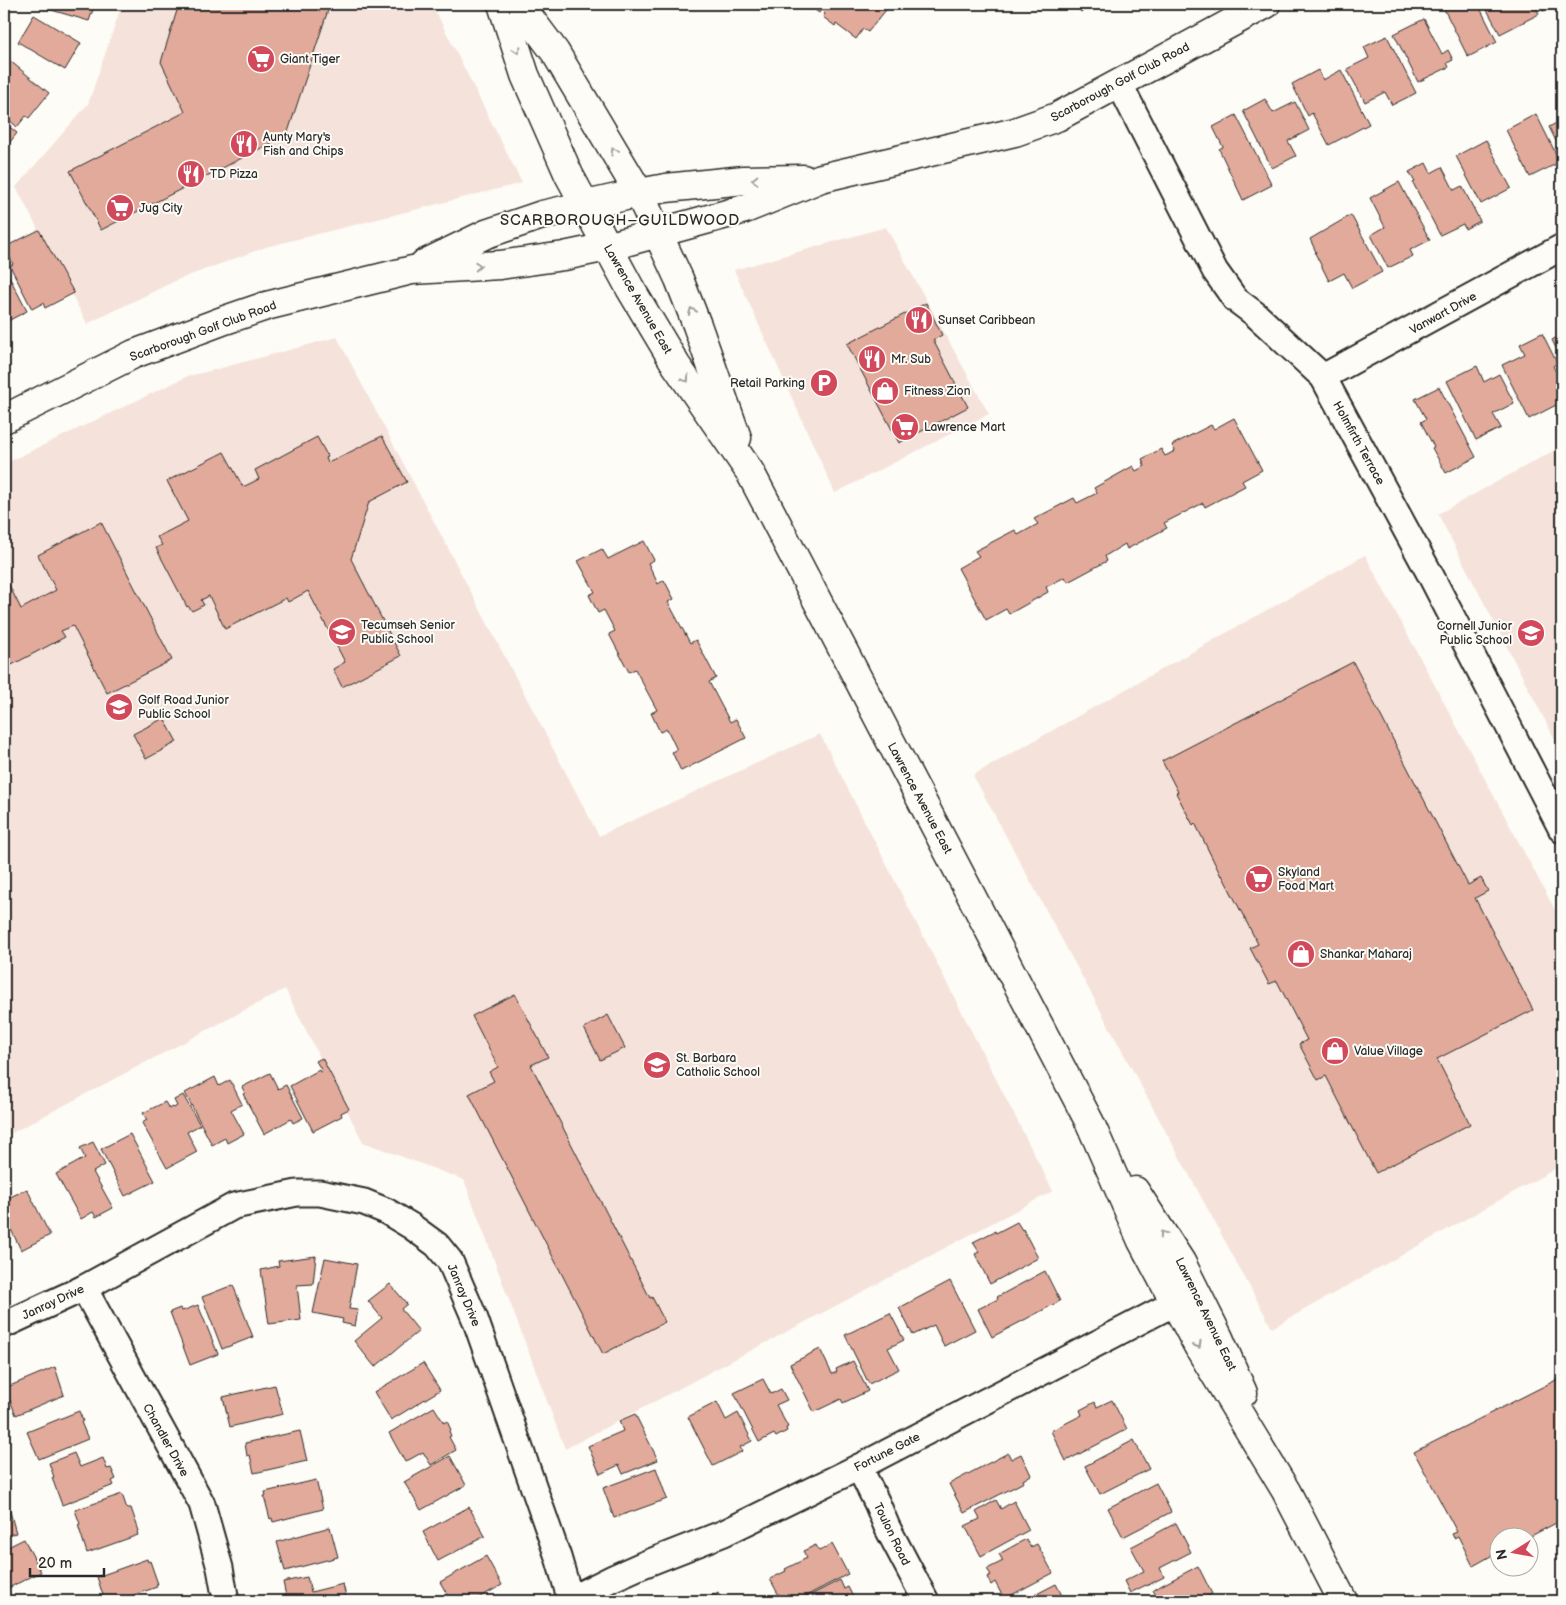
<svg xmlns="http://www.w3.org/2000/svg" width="1566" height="1605" font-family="'Balsamiq Sans',sans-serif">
<rect width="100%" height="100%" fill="#fdfcf7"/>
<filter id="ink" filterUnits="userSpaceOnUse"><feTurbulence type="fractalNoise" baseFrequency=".02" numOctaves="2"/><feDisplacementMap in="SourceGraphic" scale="10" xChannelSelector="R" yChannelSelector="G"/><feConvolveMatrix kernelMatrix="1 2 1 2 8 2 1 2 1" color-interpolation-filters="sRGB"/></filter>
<g filter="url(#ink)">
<g fill="#f5e3db">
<polygon points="122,4 432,4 522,183 266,247 177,280 87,324 16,187 88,104"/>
<polygon points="886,227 989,414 835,493 734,270"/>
<polygon points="337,337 599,836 820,734 1053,1191 565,1449 464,1180 363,1142 285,989 4,1137 4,464 188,376 214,370"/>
<polygon points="1562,446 1562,753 1438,514"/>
<polygon points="1365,555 1562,923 1562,1165 1272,1328 973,775"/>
</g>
<g fill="#e2aa9a" stroke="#2b2b2b">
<polygon points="50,4 95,4 89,21 48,9"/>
<polygon points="179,4 330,4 287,135 101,230 70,171 185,112 161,62"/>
<polygon points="807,4 888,4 890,5 868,32 863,29 856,39 836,24 835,26 823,17 825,14 821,10 819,13"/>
<polygon points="1077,4 1097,4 1081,12"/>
<polygon points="1453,4 1478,4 1497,42 1468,57 1444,9"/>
<polygon points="1484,4 1534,4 1539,14 1500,34"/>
<polygon points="1539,4 1557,4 1543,11"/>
<polygon points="34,15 81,43 65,70 18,42"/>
<polygon points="1424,19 1442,54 1448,50 1453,60 1447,63 1449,67 1418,82 1394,34"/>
<polygon points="1387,36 1416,93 1392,105 1385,92 1365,102 1347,69 1369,58 1364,47"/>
<polygon points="9,60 49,93 29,118 26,116 17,127 4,115 4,66"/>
<polygon points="1318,70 1323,80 1341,70 1369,124 1329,145 1312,113 1308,116 1292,84"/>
<polygon points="1265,99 1273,113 1295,102 1309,130 1288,141 1296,156 1272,168 1243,111"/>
<polygon points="1536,114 1560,162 1530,177 1506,130"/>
<polygon points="1236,115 1272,185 1243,200 1219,149 1223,147 1213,127"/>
<polygon points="1562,120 1562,153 1549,127"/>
<polygon points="4,122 17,133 4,150"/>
<polygon points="1486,140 1511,188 1481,204 1456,156"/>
<polygon points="1426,163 1431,173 1442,167 1454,190 1462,186 1480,221 1465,229 1463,224 1440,235 1413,183 1415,182 1409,172"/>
<polygon points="1399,182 1430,240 1410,250 1413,256 1388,268 1371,235 1385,227 1370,198"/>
<polygon points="1351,215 1382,272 1352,288 1344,273 1329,281 1315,253 1316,252 1310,239"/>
<polygon points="39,230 74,293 45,308 43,303 32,309 10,266 13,264 5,247"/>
<polygon points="4,267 27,311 4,323"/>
<polygon points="926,303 942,335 933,340 968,407 899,443 847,344"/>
<polygon points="1542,333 1557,363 1553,366 1562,384 1562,402 1529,419 1502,365 1525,354 1520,344"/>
<polygon points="1562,334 1562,360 1552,340"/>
<polygon points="1477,366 1484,382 1499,374 1514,403 1493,414 1501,428 1476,440 1447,381"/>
<polygon points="1439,387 1476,457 1446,473 1432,448 1434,447 1421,422 1426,419 1415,399"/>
<polygon points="1234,418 1262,470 1242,481 1245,486 1205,507 1203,503 1164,523 1167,528 1127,549 1125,544 1105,556 1107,561 1068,582 1065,577 1046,587 1048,592 1009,614 1006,609 986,620 958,568 979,556 975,551 1015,530 1018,535 1038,524 1034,519 1074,498 1077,503 1097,493 1094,488 1133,466 1136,471 1145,466 1142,459 1161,449 1165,456 1175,451 1172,445 1211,425 1214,429"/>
<polygon points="382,436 407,482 369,502 351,559 401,656 342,687 333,669 345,662 308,591 288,602 286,598 225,629 209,596 201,600 204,605 192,611 188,606 187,607 156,548 162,545 157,537 188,521 167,481 224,452 243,487 259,479 255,470 317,437 328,457 326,458 328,463"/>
<polygon points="101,522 172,660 107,693 73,626 61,631 65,637 4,669 4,588 9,585 21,609 56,590 38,555"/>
<polygon points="644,541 654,560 648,563 658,584 664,580 674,599 668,602 690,643 696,640 716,678 709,682 730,722 736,719 746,738 681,771 672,752 677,750 667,729 660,732 651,713 657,710 635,669 629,672 609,634 615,631 604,610 598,613 589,595 595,592 578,561 602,549 608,559"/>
<polygon points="1353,662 1468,885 1481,878 1488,891 1475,898 1533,1010 1437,1059 1470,1124 1376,1173 1326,1076 1318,1080 1299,1044 1307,1040 1277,981 1269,984 1250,948 1258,944 1222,875 1221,876 1195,823 1193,825 1176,793 1178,792 1162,761"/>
<polygon points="164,718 177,742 146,759 133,734"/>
<polygon points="515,994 548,1057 531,1065 650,1298 652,1297 665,1322 603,1354 469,1094 494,1081 489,1072 498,1067 472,1016"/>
<polygon points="608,1015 625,1048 600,1060 584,1028"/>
<polygon points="322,1058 349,1109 341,1113 342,1116 313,1131 290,1086 319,1070 320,1072 322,1071 316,1061"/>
<polygon points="270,1073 278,1089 286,1085 303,1118 293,1123 291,1119 264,1134 243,1094 245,1093 242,1087"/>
<polygon points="215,1077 219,1086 230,1080 242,1104 231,1110 244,1134 227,1143 225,1138 212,1145 185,1093"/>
<polygon points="183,1095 200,1125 187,1132 197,1152 167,1168 142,1123 147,1120 143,1113 165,1102 169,1109 173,1107 174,1108 177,1106 174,1100"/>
<polygon points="130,1134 155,1181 125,1196 101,1149"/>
<polygon points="93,1142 105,1165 93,1172 113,1208 96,1217 93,1212 81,1219 56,1174 85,1158 80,1148"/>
<polygon points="27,1189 50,1235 21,1250 4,1215 4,1200"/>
<polygon points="1017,1222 1022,1230 1023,1229 1038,1258 990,1284 975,1254 979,1252 973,1242 995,1231 996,1233"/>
<polygon points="316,1256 313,1284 297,1285 301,1320 269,1324 261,1270 279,1266 278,1261"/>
<polygon points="325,1258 357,1264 349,1309 358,1310 355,1326 342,1323 343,1319 313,1313"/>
<polygon points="1045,1271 1060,1301 992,1337 978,1309 998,1299 997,1297"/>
<polygon points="950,1281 975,1330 944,1346 934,1325 913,1335 899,1308"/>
<polygon points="390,1284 407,1304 401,1309 419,1331 375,1367 354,1341 382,1318 368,1301"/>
<polygon points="233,1285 253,1337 222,1349 202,1297"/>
<polygon points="198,1305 218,1354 190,1365 170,1312 180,1308 182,1311"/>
<polygon points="890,1313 904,1340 888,1348 899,1369 869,1384 845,1335"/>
<polygon points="820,1349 832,1374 837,1372 836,1369 853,1361 868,1391 843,1403 841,1399 814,1412 790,1364"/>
<polygon points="423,1363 440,1390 391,1420 374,1392"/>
<polygon points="55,1367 64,1395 16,1415 5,1388"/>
<polygon points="1562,1377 1562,1520 1527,1538 1498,1538 1498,1552 1473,1566 1458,1536 1454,1538 1452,1534 1457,1532 1414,1452"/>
<polygon points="763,1379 771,1394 781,1389 787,1400 776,1405 788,1427 786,1428 787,1431 776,1437 774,1434 759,1442 734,1393"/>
<polygon points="275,1385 283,1414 230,1427 223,1397"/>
<polygon points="1112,1400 1127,1429 1066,1461 1051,1431 1082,1415 1080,1410 1095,1402 1097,1407"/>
<polygon points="717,1402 726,1420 738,1413 752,1441 740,1447 742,1451 741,1452 713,1466 688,1417"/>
<polygon points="434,1407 444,1423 447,1421 451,1430 449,1431 451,1436 449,1437 456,1450 431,1465 423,1452 405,1462 389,1433"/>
<polygon points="79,1411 83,1421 81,1422 88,1439 39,1459 27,1432"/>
<polygon points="635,1414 658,1460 623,1474 619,1465 600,1474 588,1446 623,1431 619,1421"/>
<polygon points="300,1431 307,1461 254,1473 250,1455 247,1456 245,1443"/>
<polygon points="1134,1440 1149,1469 1100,1494 1085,1466"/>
<polygon points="74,1453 80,1467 103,1458 107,1469 111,1468 116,1479 112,1481 114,1485 62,1505 52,1478 54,1477 49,1463"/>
<polygon points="1008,1453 1011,1459 1021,1454 1031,1475 1023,1480 1024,1482 964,1513 949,1484"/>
<polygon points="450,1456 466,1485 421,1510 404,1482"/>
<polygon points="656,1468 667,1499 614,1518 603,1488"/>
<polygon points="316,1480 323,1509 273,1522 272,1518 270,1519 264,1496 266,1496 265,1492"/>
<polygon points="1156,1483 1171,1512 1123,1537 1108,1508"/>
<polygon points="122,1494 126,1506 128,1508 131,1508 139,1531 137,1532 138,1535 87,1553 78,1525 80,1524 75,1510"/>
<polygon points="6,1497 16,1533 4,1536 4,1498"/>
<polygon points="996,1500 1001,1509 1014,1501 1029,1530 981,1556 965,1526 980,1519 976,1512"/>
<polygon points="469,1507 485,1536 438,1561 423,1532"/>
<polygon points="1176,1523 1191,1552 1160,1568 1164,1577 1146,1586 1146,1585 1130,1593 1124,1581 1144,1571 1131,1547"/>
<polygon points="330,1527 338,1557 285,1571 277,1542"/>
<polygon points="24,1539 41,1572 4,1590 4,1549"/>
<polygon points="1026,1539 1031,1547 1037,1544 1053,1573 1004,1599 995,1582 991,1585 987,1577 991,1575 987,1569 1003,1561 999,1554"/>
<polygon points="832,1544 848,1574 800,1599 798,1596 789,1601 782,1601 770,1579 786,1571 785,1569 807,1558 803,1551 816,1545 819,1551"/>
<polygon points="486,1556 502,1585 473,1601 451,1601 440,1582"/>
<polygon points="147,1559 148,1562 150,1561 158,1584 156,1584 157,1587 116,1601 105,1601 97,1577"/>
<polygon points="1198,1566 1212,1594 1199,1601 1159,1601 1153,1590"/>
<polygon points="307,1577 311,1592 343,1584 347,1601 287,1601 283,1582"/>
<polygon points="840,1580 844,1589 848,1587 855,1601 807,1601 805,1598"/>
<polygon points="1056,1584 1065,1601 1023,1601"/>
<polygon points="718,1592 723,1601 699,1601 705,1597 706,1599"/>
</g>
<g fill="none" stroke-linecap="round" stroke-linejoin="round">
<defs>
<g id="street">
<polyline points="1119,83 1215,271 1235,299 1255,314 1323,377 1431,576 1562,830"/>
<polyline points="1323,377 1562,247"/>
<polyline points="84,1288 202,1504 220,1568 226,1601"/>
<polyline points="4,1325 84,1288 234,1206 297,1193 320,1193 364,1202 386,1211 411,1226 437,1245 450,1261 475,1319 558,1557 571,1601"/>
<polyline points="859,1467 877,1503 887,1527 926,1601"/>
<polyline points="571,1599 613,1578 640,1566 724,1533 859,1467 1192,1294"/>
</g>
<g id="secondary">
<polyline points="502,4 525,75 569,175 630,288 676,365 750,472 1090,1123 1142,1241 1198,1346 1286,1491 1343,1601"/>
<polyline points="519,4 555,52 639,193 679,279 697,325 737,438"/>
<polyline points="424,264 486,234 542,215 639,193 666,188 744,180 803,179"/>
<polyline points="4,419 134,354 225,320 266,306 412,270 500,265 564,256 607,247 745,209 821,178 1015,132 1057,117 1266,4"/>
<polyline points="1135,1191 1181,1262 1219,1338 1243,1393"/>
</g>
</defs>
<use href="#street" stroke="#2b2b2b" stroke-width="29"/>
<use href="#secondary" stroke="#2b2b2b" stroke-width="31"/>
<use href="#street" stroke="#fdfcf7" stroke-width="25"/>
<use href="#secondary" stroke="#fdfcf7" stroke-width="28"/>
</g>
<defs><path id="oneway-chevron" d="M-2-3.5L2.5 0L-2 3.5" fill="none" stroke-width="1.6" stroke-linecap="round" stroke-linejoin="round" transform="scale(1.25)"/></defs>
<g stroke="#9e9e9b">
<use href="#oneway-chevron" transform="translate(517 50) rotate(72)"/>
<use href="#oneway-chevron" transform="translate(614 151) rotate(-121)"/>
<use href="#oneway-chevron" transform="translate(755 180) rotate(179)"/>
<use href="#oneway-chevron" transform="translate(478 266) rotate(-3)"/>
<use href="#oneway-chevron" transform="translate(692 311) rotate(-112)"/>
<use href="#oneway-chevron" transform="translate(686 379) rotate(56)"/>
<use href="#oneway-chevron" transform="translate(1163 1234) rotate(-123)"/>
<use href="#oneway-chevron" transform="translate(1198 1345) rotate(60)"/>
</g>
</g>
<defs>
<symbol id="supermarket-disc" viewBox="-11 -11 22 22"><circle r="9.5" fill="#d1495b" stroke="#fdfcf7"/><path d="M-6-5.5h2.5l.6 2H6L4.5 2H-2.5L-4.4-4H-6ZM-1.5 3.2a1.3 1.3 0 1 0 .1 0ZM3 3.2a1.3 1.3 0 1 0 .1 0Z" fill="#fff"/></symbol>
<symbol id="restaurant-disc" viewBox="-11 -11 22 22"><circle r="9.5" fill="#d1495b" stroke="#fdfcf7"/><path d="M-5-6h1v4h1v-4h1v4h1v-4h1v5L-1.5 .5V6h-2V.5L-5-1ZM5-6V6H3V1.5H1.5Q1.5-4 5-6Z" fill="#fff"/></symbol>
<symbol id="parking-disc" viewBox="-11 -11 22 22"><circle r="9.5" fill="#d1495b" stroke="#fdfcf7"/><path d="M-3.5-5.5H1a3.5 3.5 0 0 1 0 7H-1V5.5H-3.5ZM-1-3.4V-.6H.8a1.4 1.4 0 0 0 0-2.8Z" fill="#fff"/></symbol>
<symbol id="shop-disc" viewBox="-11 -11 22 22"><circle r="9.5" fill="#d1495b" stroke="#fdfcf7"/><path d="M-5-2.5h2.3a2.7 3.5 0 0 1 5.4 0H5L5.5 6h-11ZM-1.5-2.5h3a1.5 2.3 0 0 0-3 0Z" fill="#fff"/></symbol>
<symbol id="school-disc" viewBox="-11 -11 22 22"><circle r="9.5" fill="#d1495b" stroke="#fdfcf7"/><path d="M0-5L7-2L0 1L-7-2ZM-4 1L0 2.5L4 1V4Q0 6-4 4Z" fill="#fff"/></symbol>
</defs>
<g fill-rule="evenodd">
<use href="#supermarket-disc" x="245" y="43" width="32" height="32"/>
<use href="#restaurant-disc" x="228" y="128" width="32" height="32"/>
<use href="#restaurant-disc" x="175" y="158" width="32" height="32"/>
<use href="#supermarket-disc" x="104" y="192" width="32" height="32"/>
<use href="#restaurant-disc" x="903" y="304" width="32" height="32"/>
<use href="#restaurant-disc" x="856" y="343" width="32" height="32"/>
<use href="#parking-disc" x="808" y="367" width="32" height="32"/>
<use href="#shop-disc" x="869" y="375" width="32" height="32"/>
<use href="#supermarket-disc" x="889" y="411" width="32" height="32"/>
<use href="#school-disc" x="326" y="616" width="32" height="32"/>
<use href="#school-disc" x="1515" y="617" width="32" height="32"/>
<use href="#school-disc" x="103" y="691" width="32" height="32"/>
<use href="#supermarket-disc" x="1243" y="863" width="32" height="32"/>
<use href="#shop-disc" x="1285" y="938" width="32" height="32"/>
<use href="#shop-disc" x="1319" y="1035" width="32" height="32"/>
<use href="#school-disc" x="641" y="1049" width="32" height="32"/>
</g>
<g text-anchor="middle" stroke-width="4" stroke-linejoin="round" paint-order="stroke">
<g font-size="12" fill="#2b2b2b" stroke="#fdfcf7" text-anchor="start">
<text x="280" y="63">Giant Tiger</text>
<text x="263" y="141">Aunty Mary's<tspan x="263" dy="14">Fish and Chips</tspan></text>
<text x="210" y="178">TD Pizza</text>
<text x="139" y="212">Jug City</text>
<text x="938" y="324">Sunset Caribbean</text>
<text x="891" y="363">Mr. Sub</text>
<text x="805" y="387" text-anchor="end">Retail Parking</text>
<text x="904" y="395">Fitness Zion</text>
<text x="924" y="431">Lawrence Mart</text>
<text x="361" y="629">Tecumseh Senior<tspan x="361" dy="14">Public School</tspan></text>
<text x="1512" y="630" text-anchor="end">Cornell Junior<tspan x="1512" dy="14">Public School</tspan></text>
<text x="138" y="704">Golf Road Junior<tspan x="138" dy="14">Public School</tspan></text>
<text x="1278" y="876">Skyland<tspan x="1278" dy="14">Food Mart</tspan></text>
<text x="1320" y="958">Shankar Maharaj</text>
<text x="1354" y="1055">Value Village</text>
<text x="676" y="1062">St. Barbara<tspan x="676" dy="14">Catholic School</tspan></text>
</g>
<g font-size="12" fill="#2b2b2b" stroke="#fdfcf7">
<text transform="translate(1120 82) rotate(-28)" y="4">Scarborough Golf Club Road</text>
<text transform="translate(638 299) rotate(60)" y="4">Lawrence Avenue East</text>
<text transform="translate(1443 313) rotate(-29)" y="4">Vanwart Drive</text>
<text transform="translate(203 331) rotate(-20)" y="4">Scarborough Golf Club Road</text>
<text transform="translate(1359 443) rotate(61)" y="4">Holmfirth Terrace</text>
<text transform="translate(920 798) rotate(62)" y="4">Lawrence Avenue East</text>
<text transform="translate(464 1295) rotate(67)" y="4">Janray Drive</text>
<text transform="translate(53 1302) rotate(-25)" y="4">Janray Drive</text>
<text transform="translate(1206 1314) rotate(64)" y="4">Lawrence Avenue East</text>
<text transform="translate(166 1440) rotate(61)" y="4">Chandler Drive</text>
<text transform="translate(887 1452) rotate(-27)" y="4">Fortune Gate</text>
<text transform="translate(892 1534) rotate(64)" y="4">Toulon Road</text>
</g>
<g font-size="15" letter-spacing="1" fill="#2b2b2b" stroke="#fdfcf7">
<text x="620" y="225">SCARBOROUGH–GUILDWOOD</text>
</g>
</g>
<rect width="1566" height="1605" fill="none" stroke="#fdfcf7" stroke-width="20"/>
<rect x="10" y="10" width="1546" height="1585" fill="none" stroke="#2b2b2b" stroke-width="2" filter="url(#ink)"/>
<g transform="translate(1514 1552) rotate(259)"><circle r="24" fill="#fdfcf7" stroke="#a9a8a5"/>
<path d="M0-4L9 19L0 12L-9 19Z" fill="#d1495b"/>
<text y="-8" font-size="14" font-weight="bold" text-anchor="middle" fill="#2b2b2b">N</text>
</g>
<path d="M30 1568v8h74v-8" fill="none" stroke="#2b2b2b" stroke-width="2.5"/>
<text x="38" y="1568" font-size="15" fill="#2b2b2b" stroke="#fdfcf7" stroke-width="4" paint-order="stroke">20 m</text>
</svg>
